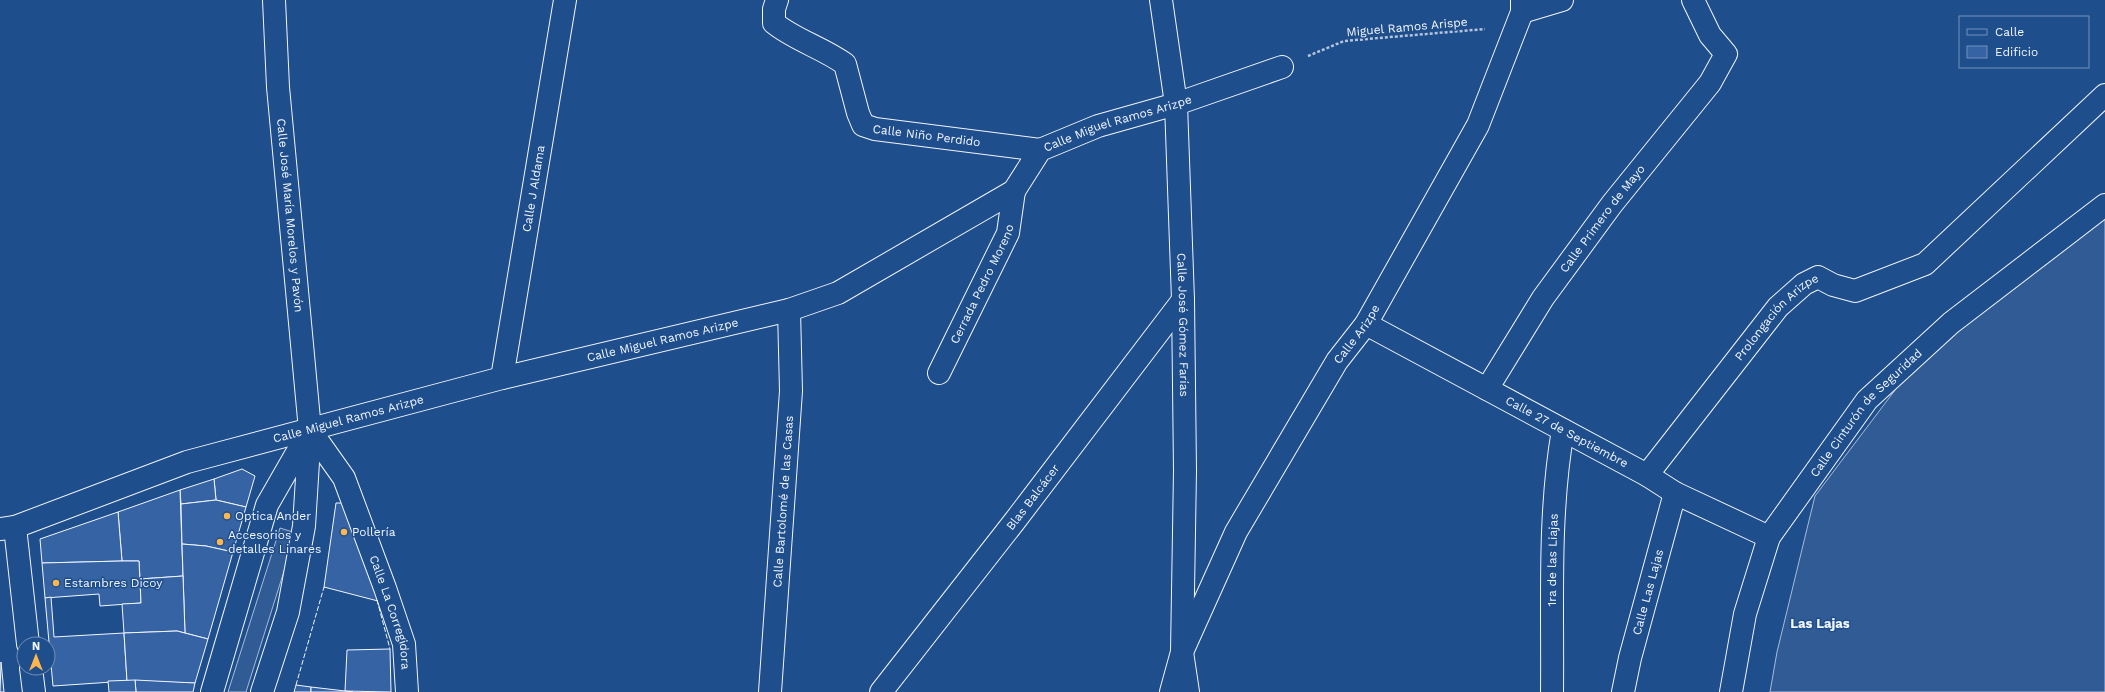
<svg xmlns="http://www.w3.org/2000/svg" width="2105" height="692" font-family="'Work Sans',sans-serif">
<rect width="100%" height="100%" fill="#1f4e8c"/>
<g fill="#305b95" stroke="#a8bbd7">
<polygon points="2105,210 2105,692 1770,692 1777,652 1815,496 1914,365"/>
<polygon points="280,528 296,533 246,692 228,692"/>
</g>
<g fill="#3563a3" stroke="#f2f6ff">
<polygon points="242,469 255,476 246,507 216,500 214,479"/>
<polygon points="214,479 216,500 181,504 180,490"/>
<polygon points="180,490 183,576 140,579 139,561 122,561 118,512"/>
<polygon points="216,500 246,507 233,552 206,546 182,544 181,504"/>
<polygon points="336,503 347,503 378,601 324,587"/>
<polygon points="118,512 122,561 42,563 40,539"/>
<polygon points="182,544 206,546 233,552 208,639 185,633"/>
<polygon points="122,561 139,561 141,603 100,606 99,594 45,598 42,563"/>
<polygon points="183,576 185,633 177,631 124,633 122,604 141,603 140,579"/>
<polygon points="51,597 54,637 124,633 127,681 53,686 45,598"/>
<polygon points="177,631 208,639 195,683 127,681 124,633"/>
<polygon points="390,649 391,692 345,691 347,650"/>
<polygon points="1,662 4,692 0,692"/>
<polygon points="135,680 195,683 193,692 136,692"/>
<polygon points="135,680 136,692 109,692 108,681"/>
<polygon points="296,685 311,687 311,692 294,692"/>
<polygon points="311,687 345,691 353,692 311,692"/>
</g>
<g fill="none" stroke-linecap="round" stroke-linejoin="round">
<defs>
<g id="minor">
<path id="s1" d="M274,0L278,87L310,430L344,478L385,588L404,644L407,692"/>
<path id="s2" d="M777,0L774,9V23C795,40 823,48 845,64L858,113L863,125L875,129L1040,150"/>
<path id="s3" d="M1161,0L1176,104L1183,300L1185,471L1182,652L1188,692"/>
<polyline points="1522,12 1562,0"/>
<path id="s4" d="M1366,324L1647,475L1675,493L1769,537"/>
<path id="s5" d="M939,373L1008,233L1014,191"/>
<path id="s6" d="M502,378L565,0"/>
<path id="s7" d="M1487,389L1543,298L1612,204L1710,83L1726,54L1710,35L1693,0"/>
<path id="s8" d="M1647,475L1778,307L1804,284L1818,277L1833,285L1855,291L1925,264L2105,95"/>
<polyline points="15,527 28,644"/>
<path id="s9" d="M0,529L15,527L187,462L502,378L789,310L838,293L1014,191L1040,150L1098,126L1176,104L1282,67"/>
<polyline points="31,668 34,692"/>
<polyline points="212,692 267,505 310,430 304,526 288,612 262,692"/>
<path id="s10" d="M770,692L791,391L789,310"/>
<path id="s11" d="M881,692L1014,522L1183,300"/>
<path id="s12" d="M1171,692L1182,652L1236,532L1337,361L1366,324L1478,125L1522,12V0"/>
<path id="s13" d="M1552,692C1553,605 1548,516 1563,430"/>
<path id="s14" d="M1623,692L1630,658L1675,493"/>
<path id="s15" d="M1731,692L1745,614L1769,537L1867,400L1951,323L2105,205"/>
</g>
</defs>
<use href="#minor" stroke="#f2f6ff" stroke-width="24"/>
<polyline stroke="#b3c4dc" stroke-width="2.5" stroke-dasharray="3 2" stroke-linecap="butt" points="1308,56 1344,41 1485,29"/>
<use href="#minor" stroke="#1f4e8c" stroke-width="22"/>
<g stroke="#f2f6ff" stroke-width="1" stroke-dasharray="5 2" stroke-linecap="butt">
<polyline points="377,600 390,649"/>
<polyline points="296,685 324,587 326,588"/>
</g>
</g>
<g fill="#ffb74d" stroke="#1f4e8c" stroke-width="1.5">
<circle cx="227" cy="516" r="4"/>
<circle cx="344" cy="532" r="4"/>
<circle cx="220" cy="542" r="4"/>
<circle cx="56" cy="583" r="4"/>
</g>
<g text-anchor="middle" stroke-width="3" stroke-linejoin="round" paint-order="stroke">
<g font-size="12" fill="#f2f6ff" stroke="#1f4e8c">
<text transform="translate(1407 27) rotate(-5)" y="4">Miguel Ramos Arispe</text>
<text dy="4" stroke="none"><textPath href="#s9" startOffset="1206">Calle Miguel Ramos Arizpe</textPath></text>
<text dy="4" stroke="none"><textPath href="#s2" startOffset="234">Calle Niño Perdido</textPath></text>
<text dy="4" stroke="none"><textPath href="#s6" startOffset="192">Calle J Aldama</textPath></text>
<text dy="4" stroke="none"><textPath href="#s1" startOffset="216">Calle José María Morelos y Pavón</textPath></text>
<text dy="4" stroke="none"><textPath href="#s7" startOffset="206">Calle Primero de Mayo</textPath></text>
<text dy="4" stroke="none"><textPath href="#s5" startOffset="99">Cerrada Pedro Moreno</textPath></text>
<text dy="4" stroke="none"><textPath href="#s8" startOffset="205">Prolongación Arizpe</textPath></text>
<text dy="4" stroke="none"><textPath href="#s3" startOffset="326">Calle José Gómez Farías</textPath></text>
<text dy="4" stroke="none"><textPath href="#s12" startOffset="405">Calle Arizpe</textPath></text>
<text dy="4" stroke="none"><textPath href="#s9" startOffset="690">Calle Miguel Ramos Arizpe</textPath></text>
<text dy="4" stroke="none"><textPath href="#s15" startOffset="318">Calle Cinturón de Seguridad</textPath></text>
<text dy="4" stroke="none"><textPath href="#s9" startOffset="366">Calle Miguel Ramos Arizpe</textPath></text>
<text dy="4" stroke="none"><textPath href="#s4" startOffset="228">Calle 27 de Septiembre</textPath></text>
<text dy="4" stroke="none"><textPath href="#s11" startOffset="247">Blas Balcácer</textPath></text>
<text dy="4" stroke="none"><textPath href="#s10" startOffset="191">Calle Bartolomé de las Casas</textPath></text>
<text dy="4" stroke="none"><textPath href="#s13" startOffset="132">1ra de las Liajas</textPath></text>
<text dy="4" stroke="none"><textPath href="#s14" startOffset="103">Calle Las Lajas</textPath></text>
<text dy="4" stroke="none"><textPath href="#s1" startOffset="633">Calle La Corregidora</textPath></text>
</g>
<g font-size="12" fill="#f2f6ff" stroke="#1f4e8c" text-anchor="start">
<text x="235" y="520">Optica Ander</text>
<text x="352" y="536">Pollería</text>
<text x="228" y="539">Accesorios y<tspan x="228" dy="14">detalles Linares</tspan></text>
<text x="64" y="587">Estambres Dicoy</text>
</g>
<g font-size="13" font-weight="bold" fill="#f2f6ff" stroke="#1f4e8c">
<text x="1820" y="628">Las Lajas</text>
</g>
</g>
<rect x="1959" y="16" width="130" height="52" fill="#1f4e8c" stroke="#7391ba"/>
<rect x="1967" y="29" width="20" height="6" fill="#1f4e8c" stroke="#7391ba"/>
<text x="1995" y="36" font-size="12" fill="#f2f6ff">Calle</text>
<rect x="1967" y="46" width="20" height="12" fill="#3563a3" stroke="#7391ba"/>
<text x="1995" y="56" font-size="12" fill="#f2f6ff">Edificio</text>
<g transform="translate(36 656)"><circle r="19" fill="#1f4e8c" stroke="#7391ba"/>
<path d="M0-3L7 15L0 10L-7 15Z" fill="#ffb74d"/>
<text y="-6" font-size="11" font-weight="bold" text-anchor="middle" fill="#f2f6ff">N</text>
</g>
</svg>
